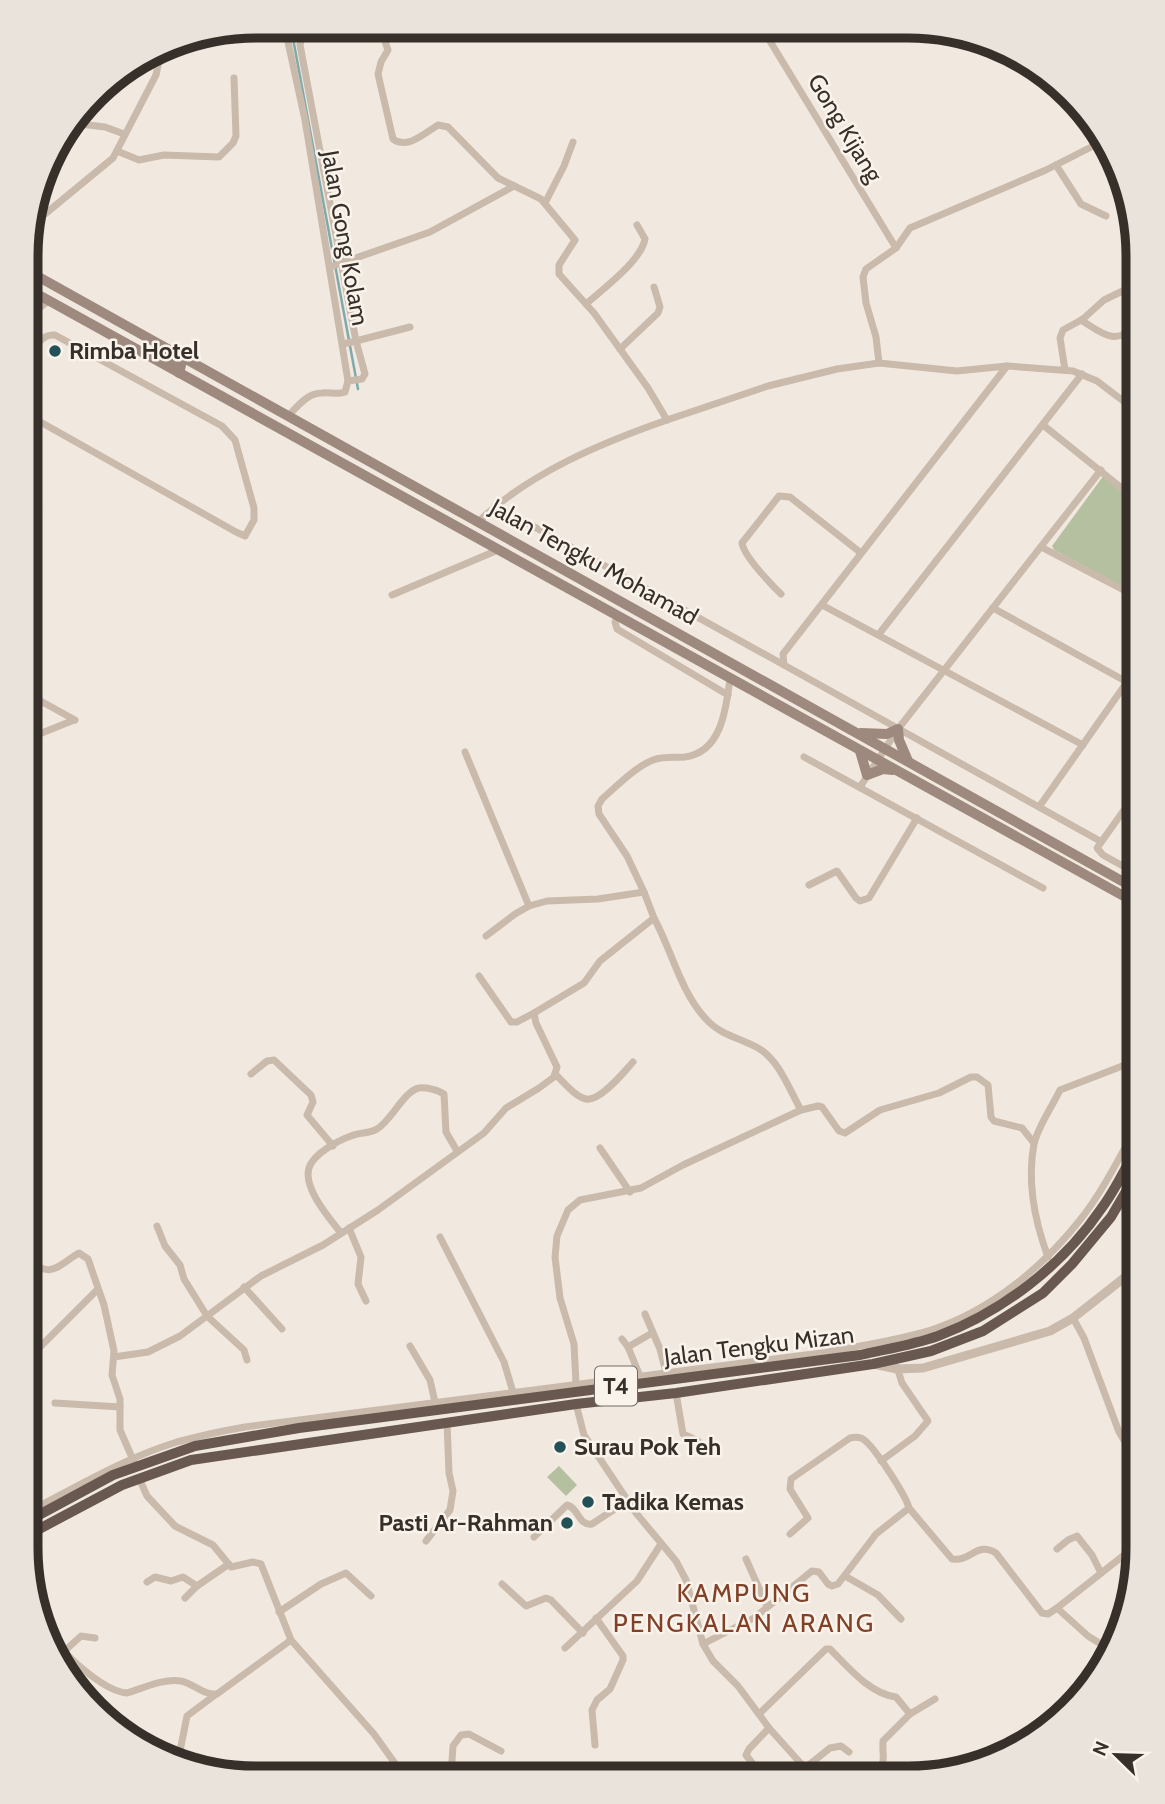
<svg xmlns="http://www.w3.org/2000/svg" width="1165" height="1804" font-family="Cabin,sans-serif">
<rect width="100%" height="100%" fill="#f1e9df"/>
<g fill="#b4c09f">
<polygon points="1104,475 1139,504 1139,595 1054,550 1052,546"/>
<polygon points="559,1466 577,1485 566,1496 547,1477"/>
</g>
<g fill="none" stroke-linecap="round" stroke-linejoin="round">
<polyline stroke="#7faaad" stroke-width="2.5" points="295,26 292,33 358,389"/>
<g stroke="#c9baab" stroke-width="7">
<polyline points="304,26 300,45 356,341 410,327"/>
<path d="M380,27L388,50L381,62L378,74L393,139C407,150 425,133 438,125L448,127L498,178L541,199L575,240L559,265V274L594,313L648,388L667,420C601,443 529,473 478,522"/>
<polyline points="762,28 896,248"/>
<polyline points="72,123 105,127 124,134"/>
<polyline points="117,151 139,160 164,155 219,157 233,143 236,136 234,78"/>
<polyline points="1056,165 1081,204 1106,216"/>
<polyline points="545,203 564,166 573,142"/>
<polyline points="30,220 39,219 113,158 156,75 161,51"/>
<polyline points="330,267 430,232 514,186"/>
<path d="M586,304C603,289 641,261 645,239L637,225"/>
<path d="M1081,320C1102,333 1116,347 1135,325"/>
<polyline points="343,344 356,341 365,374 362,379 348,381"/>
<polyline points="620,349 658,313 660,307 654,287"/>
<polyline points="879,363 957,371 1007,366"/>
<polyline points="1065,370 1060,338 1063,330 1083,319 1104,300 1139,283"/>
<path d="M28,415L236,532L245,536L254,520V508L235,440L222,426L55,335C39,334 34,350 28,363"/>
<path d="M288,416C298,406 307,393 322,393C330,392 337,395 345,392L348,381L305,120L288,42L291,26"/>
<polyline points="667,420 768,386 837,369 879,363 876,337 866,303 863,277 866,269 896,248 910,228 1046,170 1101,142"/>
<polyline points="1043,425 1139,502"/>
<polyline points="495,505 784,665"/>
<polyline points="1041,547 1139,598"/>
<path d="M781,594C771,584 744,556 742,543L779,496L790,497L861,553"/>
<polyline points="392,595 498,550"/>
<polyline points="822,605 1083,745"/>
<polyline points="993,608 1127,682"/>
<polyline points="618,617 615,622 617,629 728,695"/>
<polyline points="879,634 1082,374"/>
<polyline points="28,694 75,720"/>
<polyline points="27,739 74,720"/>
<polyline points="465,752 529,906"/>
<polyline points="804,757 1043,888"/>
<polyline points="860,787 898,729 1101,470"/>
<polyline points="1039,807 1127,682 1139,645"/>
<polyline points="1100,841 784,665 783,654 1007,366 1073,371 1097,381 1139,413"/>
<polyline points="1139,875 1103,855 1097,848 1139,789"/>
<polyline points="809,885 837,871 856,898 860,901 869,898 917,818"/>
<path d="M644,892L627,856L599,814L598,806L602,799C617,786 635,767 653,760C664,756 674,758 685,757C722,752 726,708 730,679"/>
<path d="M654,918C672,951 680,991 706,1019C720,1035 740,1038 758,1048C779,1060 789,1089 801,1110"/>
<polyline points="479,976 511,1022 517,1022 534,1013"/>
<polyline points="251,1074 267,1061 274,1060 311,1095 313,1102 307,1115 333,1146"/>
<path d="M555,1074C564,1082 574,1096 586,1099C600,1102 624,1072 633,1062"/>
<polyline points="600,1148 630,1192"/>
<polyline points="157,1226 165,1246 180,1265 184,1279 207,1316 244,1350 247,1360"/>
<polyline points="349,1228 361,1257 358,1284 366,1301"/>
<path d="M341,1233C329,1218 303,1188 309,1168C313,1154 339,1140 351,1136C360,1132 369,1134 377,1129C391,1121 404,1091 419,1088C426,1087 438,1090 444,1094L446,1132L457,1151"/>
<polyline points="440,1237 504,1362 513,1392"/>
<path d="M1048,1257C1035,1222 1027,1181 1034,1144C1038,1126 1052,1107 1060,1090L1138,1060"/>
<path d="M27,1259C51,1280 57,1266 79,1253L88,1259L104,1305L114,1351L112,1375L120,1399V1430L134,1462"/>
<polyline points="244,1287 282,1329"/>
<polyline points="645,1314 660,1349 666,1372"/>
<polyline points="1073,1318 1084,1338 1119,1432 1138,1463"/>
<polyline points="622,1339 628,1347 640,1376"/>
<polyline points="410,1346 430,1380 435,1402"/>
<polyline points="628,1347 652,1333"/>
<polyline points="114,1357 148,1352 180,1336 261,1276 323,1245 378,1210 484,1133 506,1108 539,1088 554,1077 557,1067 536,1023 534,1013 584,983 600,961 654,918 644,892 598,899 547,901 529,906 515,914 486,936"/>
<polyline points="27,1360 98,1289"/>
<polyline points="576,1384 574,1344 560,1298 555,1257 557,1236 568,1210 580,1200 641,1188 683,1165 801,1110 818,1106 822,1107 839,1131 845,1133 880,1110 939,1093 971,1077 977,1077 988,1085 991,1117 994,1121 1022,1128 1034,1143"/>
<polyline points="676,1393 683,1434 698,1441 707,1450"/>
<polyline points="55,1403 120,1407"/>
<polyline points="576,1404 584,1435 636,1513 676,1561 686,1580 703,1644 713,1661 738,1686 769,1728 813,1777"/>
<polyline points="881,1461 915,1436 928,1421 902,1383 897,1367"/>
<polyline points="139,1478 147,1496 175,1526 213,1545 231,1567 253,1562 261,1564 291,1640 374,1734 404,1776"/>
<path d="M26,1513C75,1488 124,1458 177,1442C199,1436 222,1431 245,1427L821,1353C858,1346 895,1341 931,1330C990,1311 1042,1268 1080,1220C1103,1191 1120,1156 1138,1124"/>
<path d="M790,1534L808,1518L790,1489L791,1479L850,1438C854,1437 858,1437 861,1438C872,1442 906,1496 909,1508"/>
<path d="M534,1537L567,1505C579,1508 578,1526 592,1524L627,1501"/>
<polyline points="426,1541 450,1510 453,1491 449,1473 447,1422"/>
<polyline points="1057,1549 1068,1540 1077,1536 1092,1555 1101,1573"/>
<polyline points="746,1559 767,1606"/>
<polyline points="845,1576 878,1595 901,1619"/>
<path d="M33,1580C41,1596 42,1615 50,1632C61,1653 103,1691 127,1693C143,1688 165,1678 181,1681C195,1684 202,1695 217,1694L291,1640"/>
<polyline points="147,1582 155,1577 171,1581 183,1577 197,1586"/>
<polyline points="502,1584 526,1606 546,1598 551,1600 583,1633"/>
<polyline points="185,1598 197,1586 229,1564"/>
<polyline points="1057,1608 1138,1544"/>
<polyline points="279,1612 321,1584 346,1573 371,1596"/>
<path d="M703,1644L754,1618L812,1571L819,1572L828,1584L832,1586L838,1584L876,1534L909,1508L952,1559C972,1562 975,1541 996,1553L1042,1613L1048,1614L1057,1608L1088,1636L1109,1649"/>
<polyline points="565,1648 637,1581 661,1544"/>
<polyline points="59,1656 81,1636 95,1638"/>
<path d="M760,1713L826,1649H830C848,1667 870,1694 896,1697L910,1714"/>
<polyline points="595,1745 592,1710 597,1700 610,1689 623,1660 623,1656 596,1618"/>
<polyline points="179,1756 187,1716 215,1695"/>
<polyline points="805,1768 830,1748 841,1746 849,1752"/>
<polyline points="451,1776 453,1746 461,1735 469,1734 501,1751"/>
<polyline points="763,1777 746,1755 749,1749 769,1728"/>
<path d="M873,1778C888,1758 882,1763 883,1741L910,1714L935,1699"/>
</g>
<g stroke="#c9baab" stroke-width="9">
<polyline points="28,322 34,311 48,300"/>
<polyline points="874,1364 897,1369 923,1368 1050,1331 1073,1318 1138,1267"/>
</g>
<g stroke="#9d897d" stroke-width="10">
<polyline points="28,271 1138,890"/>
<polyline points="28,289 1138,904"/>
<polyline points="162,346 170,359 181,365 179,373"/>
<polyline points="861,733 887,734 898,729 899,740 908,761"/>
<polyline points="860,751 867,775 883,769 893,770"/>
</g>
<g stroke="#68584f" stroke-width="10">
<path d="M26,1522L113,1475L195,1446L299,1428L860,1355C886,1349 913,1345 938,1336C1002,1312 1063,1265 1101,1209C1116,1189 1127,1166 1138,1144"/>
<polyline points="26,1536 122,1485 191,1460 576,1404 676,1393 873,1364 931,1351 983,1331 1043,1293 1072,1264 1111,1217 1138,1171"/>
</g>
</g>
<g fill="#225257" stroke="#f9f3eb" stroke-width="2.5">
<circle cx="55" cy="351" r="7"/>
<circle cx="560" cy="1447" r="7"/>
<circle cx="588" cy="1502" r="7"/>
<circle cx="567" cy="1523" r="7"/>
</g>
<g text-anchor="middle" stroke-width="5" stroke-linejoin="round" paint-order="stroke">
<rect fill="#f9f3eb" stroke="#716a64" stroke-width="2" x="595" y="1366.5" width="42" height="39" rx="5"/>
<g font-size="23" font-weight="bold" fill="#372f2a">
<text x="616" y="1394">T4</text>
</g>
<g font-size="24" fill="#372f2a" stroke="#f9f3eb">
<text transform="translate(845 128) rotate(59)" y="8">Gong Kijang</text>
<text transform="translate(345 238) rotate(80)" y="8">Jalan Gong Kolam</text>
<text transform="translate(594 562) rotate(29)" y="8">Jalan Tengku Mohamad</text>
<text transform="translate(759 1346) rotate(-7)" y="8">Jalan Tengku Mizan</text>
</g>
<g font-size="24" font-weight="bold" fill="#372f2a" stroke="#f9f3eb" text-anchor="start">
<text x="69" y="359">Rimba Hotel</text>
<text x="574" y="1455">Surau Pok Teh</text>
<text x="602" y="1510">Tadika Kemas</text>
<text x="553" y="1531" text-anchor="end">Pasti Ar-Rahman</text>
</g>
<g font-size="26" letter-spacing="2" fill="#824027" stroke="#f9f3eb">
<text x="744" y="1602">KAMPUNG<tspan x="744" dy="30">PENGKALAN ARANG</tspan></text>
</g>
</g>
<path d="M0 0H1165V1804H0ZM256 38H908A218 218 0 0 1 1126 256V1548A218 218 0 0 1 908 1766H256A218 218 0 0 1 38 1548V256A218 218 0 0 1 256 38Z" fill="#e9e3dc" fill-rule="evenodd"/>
<path fill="none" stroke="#372f2a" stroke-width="9" d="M256 38H908A218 218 0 0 1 1126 256V1548A218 218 0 0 1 908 1766H256A218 218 0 0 1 38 1548V256A218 218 0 0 1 256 38Z"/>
<g transform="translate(1116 1755) rotate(293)" stroke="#f9f3eb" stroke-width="5" paint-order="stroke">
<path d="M0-5L12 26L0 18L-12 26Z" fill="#372f2a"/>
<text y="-10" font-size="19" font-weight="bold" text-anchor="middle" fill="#372f2a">N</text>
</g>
</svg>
